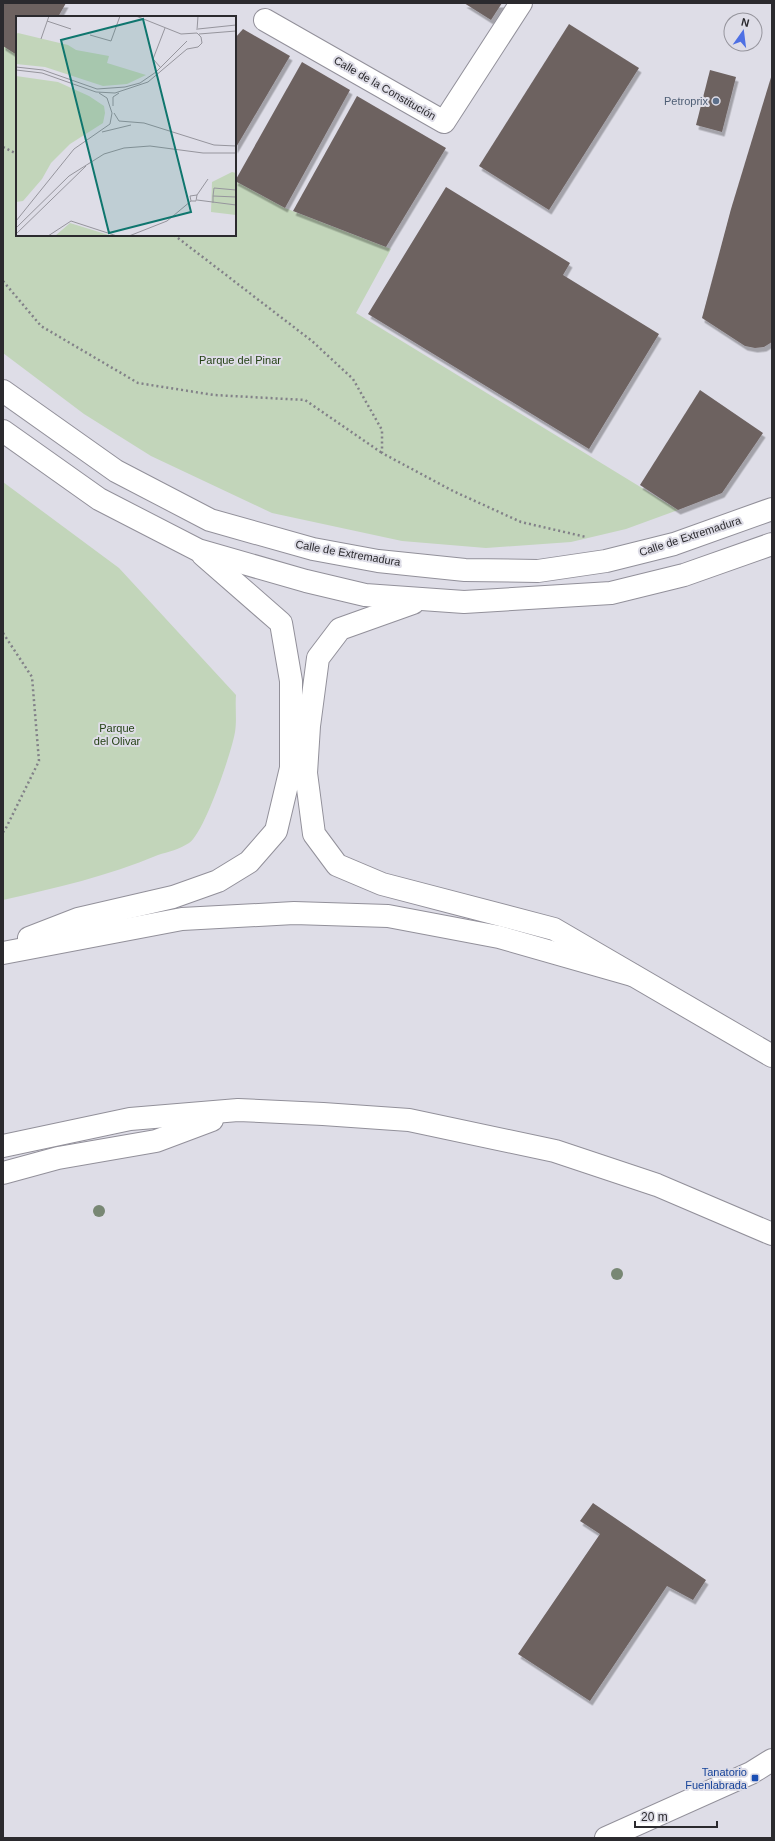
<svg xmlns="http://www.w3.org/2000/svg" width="775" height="1841" font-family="Arial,sans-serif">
<defs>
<filter id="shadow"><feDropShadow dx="2.5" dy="4.5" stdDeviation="0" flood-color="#0004"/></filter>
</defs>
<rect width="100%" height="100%" fill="#dedde7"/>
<g fill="#c2d5ba">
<polygon points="3,38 17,46 17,235 235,235 235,181 285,208 391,249 356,313 678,510 626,529 571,542 486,548 402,541 272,513 151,456 84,414 3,353"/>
<path d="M3,482L119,568L236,695C235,707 237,720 235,732C232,751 204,834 189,843C180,849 168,852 158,855C108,876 56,888 3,900Z"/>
</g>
<g fill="#6d6261" filter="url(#shadow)">
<polygon points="3,3 66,3 58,17 17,17 17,55 3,46"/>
<polygon points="464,3 502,3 491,20"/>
<polygon points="569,24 639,68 549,210 479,166"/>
<polygon points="243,29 290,56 235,149 235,38"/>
<polygon points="302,62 350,90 285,208 235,181"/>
<polygon points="710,70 736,77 722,132 696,125"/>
<polygon points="772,74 772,342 764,347 755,348 745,346 702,318 731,209"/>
<polygon points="357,96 446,148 386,247 293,211"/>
<polygon points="446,187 570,263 563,275 659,334 589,449 368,314"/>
<polygon points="700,390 763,433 722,493 678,510 640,485"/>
<polygon points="593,1503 706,1580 693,1600 667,1586 590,1701 518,1654 600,1534 580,1521"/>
</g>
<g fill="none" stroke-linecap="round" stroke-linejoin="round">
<defs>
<g id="minor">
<polyline points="265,20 444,122 521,3"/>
<polyline points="606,1838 751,1773 772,1760"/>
</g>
<g id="major">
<polyline points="3,391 116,471 210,520 313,549 378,561 465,570 538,571 606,561 674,544 772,509"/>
<polyline points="3,431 99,499 198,550 306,581 365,595 464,602 611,593 684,575 772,544"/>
<polyline points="203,555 281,623 291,681 291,768"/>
<polyline points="306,773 309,726 318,658 340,629 413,603"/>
</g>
<g id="highway">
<polyline points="306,773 314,834 337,865 382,884 554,929 772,1056"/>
<polyline points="29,938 78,919 173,897 218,881 249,862 276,831 291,768"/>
<polyline points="3,953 182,919 294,913 388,916 499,937 632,975"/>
<polyline points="3,1146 130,1119 238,1110 323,1114 409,1120 555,1151 657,1185 772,1234"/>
<polyline points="3,1173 58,1158 156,1141 212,1120"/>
</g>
</defs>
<use href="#minor" stroke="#92909a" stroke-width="24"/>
<use href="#major" stroke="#92909a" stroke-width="24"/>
<use href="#highway" stroke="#92909a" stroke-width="24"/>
<g stroke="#828188" stroke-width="2.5" stroke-dasharray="2 3" stroke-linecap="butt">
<polyline points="3,147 17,154"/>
<polyline points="174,235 312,341 353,379 382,430 382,453 453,491 521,522 586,537"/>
<polyline points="3,281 41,326 138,383 214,395 305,400 382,453"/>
<polyline points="3,633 32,677 39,761 5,830 3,832"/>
</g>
<use href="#minor" stroke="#fff" stroke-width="22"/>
<use href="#major" stroke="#fff" stroke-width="22"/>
<use href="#highway" stroke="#fff" stroke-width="22"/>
</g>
<g fill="#788774">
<circle cx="99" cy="1211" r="6"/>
<circle cx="617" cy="1274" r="6"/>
</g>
<circle fill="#5c6f8a" stroke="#dedde7" stroke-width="1.5" cx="716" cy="101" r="4"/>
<rect fill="#1a4fb4" stroke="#dedde7" stroke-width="1.5" x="751" y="1774" width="8" height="8" rx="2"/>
<g text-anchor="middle" stroke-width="4" stroke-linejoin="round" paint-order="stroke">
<g font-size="11" fill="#2b2a2e" stroke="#dedde7">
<text transform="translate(385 88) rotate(30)" y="4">Calle de la Constitución</text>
<text transform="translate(690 536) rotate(-18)" y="4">Calle de Extremadura</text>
<text transform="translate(348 553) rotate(10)" y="4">Calle de Extremadura</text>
</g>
<g font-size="11" fill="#4e5e75" stroke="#dedde7" text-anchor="end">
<text x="708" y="105">Petroprix</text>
</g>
<g font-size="11" fill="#244115" stroke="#dedde7">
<text x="240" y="364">Parque del Pinar</text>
<text x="117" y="732">Parque<tspan x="117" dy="13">del Olivar</tspan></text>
</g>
<g font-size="11" fill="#164399" stroke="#dedde7" text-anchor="end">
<text x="747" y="1776">Tanatorio<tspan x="747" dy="13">Fuenlabrada</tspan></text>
</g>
</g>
<g transform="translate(16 16)">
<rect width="220" height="220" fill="#dedde7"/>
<path d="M2,17L52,29L60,34L93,40L91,47L130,59L111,68L87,70L29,51L0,48V18ZM0,60L42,66L73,80L88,90L89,97L87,107L54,128L35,147L26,163L7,185L0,186ZM216,156L220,157V199L195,196L196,166ZM54,207L96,220H39Z" fill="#c2d5ba"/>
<path fill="none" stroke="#96959d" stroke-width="1" d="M31,5L55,13M182,13L220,9M181,14L182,0M183,18L220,15M74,19L95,25L104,0M25,23L33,0M0,51L27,54L81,73L109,71L124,67L140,56L171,25M145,52L137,43L149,12M0,54L26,57L80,76L99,77L132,66L171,33L182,31L186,27L185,21L181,17L165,18L120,0M83,77L91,82L96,97M97,90V81L103,77M98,97L103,105L128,107L198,129L220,130M86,116L115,109M197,180L198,172L220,174M181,184L220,189M175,185L174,180L181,179M197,187V180L220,181M0,205L58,133L94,108L96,97M0,212L53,160L88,138L108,132L134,130L187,137H220M0,218L70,150M32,220L55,205L101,220M113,220L151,205L175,185H180L181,179L192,163"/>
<path fill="#0f766e" fill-opacity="0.15" stroke="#0f766e" stroke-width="2" d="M127,3L175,196L93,217L45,24Z"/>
<rect width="220" height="220" fill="none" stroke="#2b2a2e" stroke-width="2"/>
</g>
<rect width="775" height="1841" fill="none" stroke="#2b2a2e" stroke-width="8"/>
<g transform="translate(743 32) rotate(14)"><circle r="19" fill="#dedde7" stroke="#96959d"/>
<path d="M0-3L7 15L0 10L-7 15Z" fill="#4e70e4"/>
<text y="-6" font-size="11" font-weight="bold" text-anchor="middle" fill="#2b2a2e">N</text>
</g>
<path d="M635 1821v6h82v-6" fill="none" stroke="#2b2a2e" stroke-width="2"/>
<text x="641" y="1821" font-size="12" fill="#2b2a2e" stroke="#dedde7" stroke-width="3" paint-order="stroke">20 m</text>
</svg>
